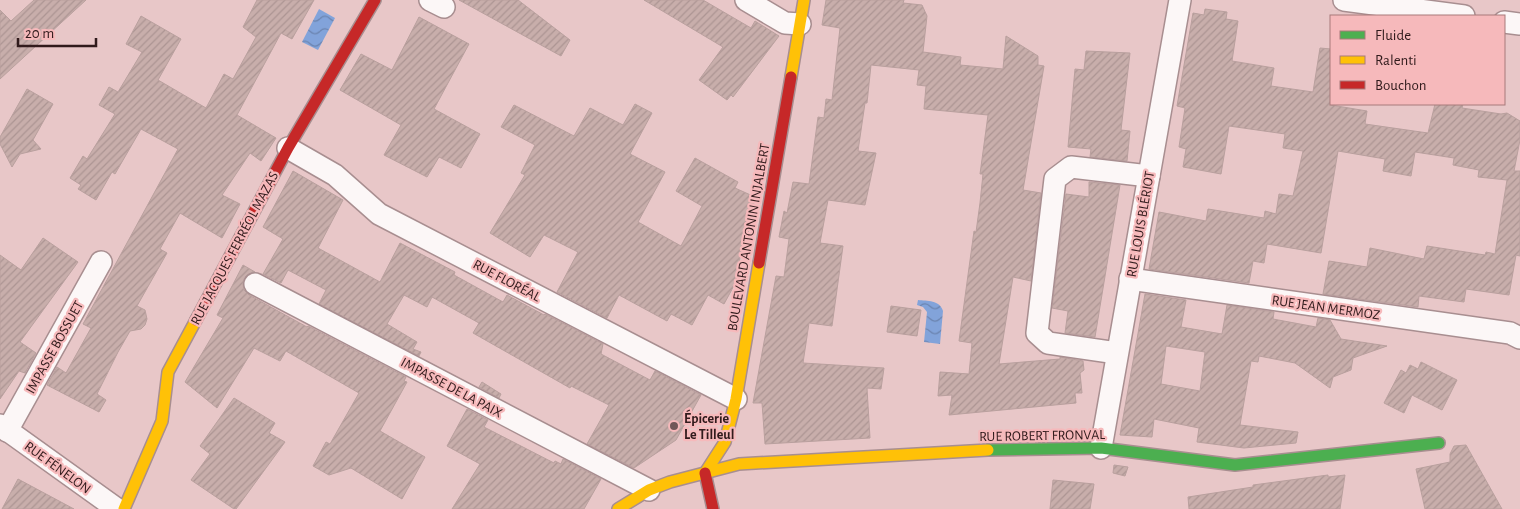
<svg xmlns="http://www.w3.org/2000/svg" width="1520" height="509" font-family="'Alegreya Sans',sans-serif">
<defs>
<pattern id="water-waves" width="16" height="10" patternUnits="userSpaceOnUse" patternTransform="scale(1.25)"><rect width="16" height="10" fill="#82a3da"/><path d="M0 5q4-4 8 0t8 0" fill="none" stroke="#6b84b0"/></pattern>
<pattern id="building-hatch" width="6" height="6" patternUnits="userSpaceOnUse" patternTransform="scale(1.25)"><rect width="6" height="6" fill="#c8aeab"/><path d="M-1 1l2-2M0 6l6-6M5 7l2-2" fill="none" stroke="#ac9593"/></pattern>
</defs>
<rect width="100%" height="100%" fill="#e8c7c8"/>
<g fill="url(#water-waves)">
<polygon points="319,9 335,18 318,50 302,42"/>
<path d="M918,300C927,301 940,300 943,311L940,344L924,342L927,312L923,307L917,305Z"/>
</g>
<g fill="url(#building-hatch)" stroke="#b9a09e" fill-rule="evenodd">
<polygon points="34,0 86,0 0,79 0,10 11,21"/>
<polygon points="257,0 314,0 292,39 281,33 237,115 276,138 261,161 250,153 222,195 240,204 222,238 180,213 160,249 167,253 137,306 145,310 147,319 145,325 141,329 130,331 118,352 97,394 106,400 99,412 47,385 57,367 66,373 91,328 83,324 178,149 141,129 115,174 112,172 96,200 78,189 81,185 70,178 83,156 87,159 115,114 99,105 109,87 118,92 142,52 126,44 141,16 181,39 158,80 206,108 224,74 233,79 256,37 243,27"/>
<polygon points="459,0 518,0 570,40 561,56"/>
<polygon points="644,0 703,0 751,28 755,21 779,36 733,97 731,95 727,100 699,80 723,47"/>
<polygon points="826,0 904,0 903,3 922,5 927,16 923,52 961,57 960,65 1003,69 1006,36 1038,56 1038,65 1044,66 1023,190 1041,193 1031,281 1013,277 999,364 1060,359 1060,357 1083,361 1084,370 1080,373 1082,393 1075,393 1076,403 949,415 952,395 938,396 940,372 969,374 972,343 959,341 974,231 976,232 980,203 983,174 980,174 988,115 924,109 926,86 917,85 919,70 871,65 867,103 865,103 858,151 876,153 865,205 828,200 820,243 843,246 832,326 809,323 803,363 884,368 881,389 867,388 870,438 765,444 762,403 753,403 776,276 784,277 789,239 779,237 784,211 787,213 793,182 809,184 818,117 824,118 826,99 832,100 840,28 822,25"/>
<polygon points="1205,9 1227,12 1226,19 1238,21 1232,61 1274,68 1271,86 1313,92 1320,48 1331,49 1331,105 1367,111 1365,124 1428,133 1435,104 1463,104 1462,108 1501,114 1507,113 1520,121 1520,140 1514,171 1520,171 1520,256 1516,255 1509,295 1466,289 1464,302 1419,296 1418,307 1323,294 1329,261 1367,267 1370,248 1424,259 1427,246 1485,255 1486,252 1495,254 1507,180 1478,177 1479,170 1453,165 1454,158 1415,152 1411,176 1383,171 1385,159 1338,151 1321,253 1267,244 1264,263 1253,261 1249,283 1149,269 1159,212 1206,221 1208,209 1264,218 1265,211 1276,214 1279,194 1293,196 1303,151 1283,148 1285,134 1229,126 1221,174 1183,167 1186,149 1179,147 1185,108 1177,106 1193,13 1204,15"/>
<polygon points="419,17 469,44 434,109 480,134 461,168 439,157 427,177 384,155 401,125 340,90 361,54 392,70"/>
<polygon points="1086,51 1130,53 1121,130 1130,131 1127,161 1090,157 1091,149 1068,147 1075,69 1084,70"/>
<polygon points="27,89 53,104 33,140 41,149 20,154 12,167 0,144 0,137"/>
<polygon points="635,104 652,113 630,154 665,172 638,222 681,246 702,206 676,191 695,158 738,182 735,188 755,197 748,233 744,233 736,282 724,304 708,295 692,325 671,314 667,321 619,295 607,318 557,292 578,252 544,235 530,257 490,233 525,175 521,173 535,145 501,127 514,105 574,136 590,108 623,125"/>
<polygon points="293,171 343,200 318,248 380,282 400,243 455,272 454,275 503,302 507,295 544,315 545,314 603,344 601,354 650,380 655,371 701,395 676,440 634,468 587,444 609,405 571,386 570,388 473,333 479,323 432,297 427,307 404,295 387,324 417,342 413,349 421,352 419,356 319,304 326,290 288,270 281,283 263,274 283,239 263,227"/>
<polygon points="1089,182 1120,185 1095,337 1065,333 1068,311 1052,308 1066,194 1089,197"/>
<polygon points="43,238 78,262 20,342 36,353 25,373 19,371 0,399 0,255 21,270"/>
<polygon points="243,265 255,272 248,274 244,279 243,284 244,290 249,295 307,327 308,326 406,377 404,381 407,382 380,431 425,457 402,499 351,468 329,475 313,466 326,442 330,444 359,393 286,351 280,361 254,348 217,408 185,382 223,318 217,315"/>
<path d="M1145,294L1186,300L1181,327L1222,334L1227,305L1274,312L1273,319L1316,327L1318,318L1330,320L1341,339L1387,346L1353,358L1351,370L1333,377L1330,388L1295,363L1259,356L1258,362L1251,361L1240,425L1298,432L1296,443L1244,448L1197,442L1199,428L1154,419L1152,437L1120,435ZM1166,346L1205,352L1200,391L1161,384Z"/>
<polygon points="891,306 921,310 917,336 887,332"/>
<polygon points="1421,362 1457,380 1442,410 1412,395 1404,413 1384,403 1401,370 1406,373 1410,365 1418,369"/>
<polygon points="482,382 501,394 499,398 479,387"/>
<polygon points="234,398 275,423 269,433 285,442 236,509 234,509 191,480 210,454 200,446"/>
<polygon points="467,409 488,420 484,427 554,463 555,461 561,464 563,459 601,479 584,509 452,509 480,464 447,446"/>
<polygon points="1466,445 1502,509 1425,509 1416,469 1450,462 1450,454 1454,446"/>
<polygon points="1114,465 1128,467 1125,476 1113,473"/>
<polygon points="1328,475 1328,477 1345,475 1340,509 1189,509 1188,497 1253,487 1253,485"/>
<polygon points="18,479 74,509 2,509"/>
<polygon points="1053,480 1094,484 1090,509 1050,509"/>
</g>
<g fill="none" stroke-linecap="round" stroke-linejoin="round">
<defs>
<g id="street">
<polyline points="430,0 444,7"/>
<polyline points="746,0 785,23 800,24"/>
<polyline points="1344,0 1464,16"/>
<polyline points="1504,22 1520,24"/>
<polyline points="288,148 335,175 379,214 736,399"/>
<polyline points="1130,279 1510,333 1520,338"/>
<polyline points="255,284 649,490"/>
<polyline points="1117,353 1048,343 1037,333 1055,179 1071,167 1149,176"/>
<polyline points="0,425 117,509"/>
<polyline points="7,431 101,262"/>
<polyline points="1101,448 1180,0"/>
</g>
<polyline id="fast" points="988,450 1101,448 1235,465 1439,443"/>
<g id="slow">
<polyline points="791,77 804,0"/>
<polyline points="705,473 725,442 736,399 759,263"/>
<polyline points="124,509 162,421 168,372 196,320"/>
<polyline points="618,509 649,490 670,482 739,464 988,450"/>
</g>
<g id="jam">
<polyline points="759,263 791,77"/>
<polyline points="196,320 288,148 375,0"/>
<polyline points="705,473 713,509"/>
</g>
</defs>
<use href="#street" stroke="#a88e90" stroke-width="24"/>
<use href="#fast" stroke="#a88e90" stroke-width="14"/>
<use href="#slow" stroke="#a88e90" stroke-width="14"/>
<use href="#jam" stroke="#a88e90" stroke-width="14"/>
<use href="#street" stroke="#fcf7f7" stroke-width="21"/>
<use href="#fast" stroke="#4caf50" stroke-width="11"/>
<use href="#slow" stroke="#ffc107" stroke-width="11"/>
<use href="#jam" stroke="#c62828" stroke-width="11"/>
</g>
<circle fill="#715758" stroke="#f6b9bb" stroke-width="2" cx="674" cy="426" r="5"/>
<g text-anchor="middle" stroke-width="4.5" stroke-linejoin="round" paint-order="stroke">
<g font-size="14" fill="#311b1c" stroke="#f6b9bb">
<text transform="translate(1140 224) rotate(-80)" y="5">RUE LOUIS BLÉRIOT</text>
<text transform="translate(748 237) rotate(-80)" y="5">BOULEVARD ANTONIN INJALBERT</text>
<text transform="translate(234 248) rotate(-62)" y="5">RUE JACQUES FERRÉOL MAZAS</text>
<text transform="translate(507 280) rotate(28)" y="5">RUE FLORÉAL</text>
<text transform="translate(1326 307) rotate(8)" y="5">RUE JEAN MERMOZ</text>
<text transform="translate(54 347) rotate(-61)" y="5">IMPASSE BOSSUET</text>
<text transform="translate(452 387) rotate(28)" y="5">IMPASSE DE LA PAIX</text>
<text transform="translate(1042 435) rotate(-1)" y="5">RUE ROBERT FRONVAL</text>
<text transform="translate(58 467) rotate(36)" y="5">RUE FÉNELON</text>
</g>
<g font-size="14" font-weight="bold" fill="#311b1c" stroke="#f6b9bb" text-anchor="start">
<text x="684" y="423">Épicerie<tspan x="684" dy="16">Le Tilleul</tspan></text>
</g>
</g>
<rect x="1330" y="15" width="175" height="90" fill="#f6b9bb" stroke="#a77a7b"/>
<rect x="1340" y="31" width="25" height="8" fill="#4caf50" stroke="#a77a7b"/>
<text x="1375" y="40" font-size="15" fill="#311b1c">Fluide</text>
<rect x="1340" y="56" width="25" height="8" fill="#ffc107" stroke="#a77a7b"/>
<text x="1375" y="65" font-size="15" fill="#311b1c">Ralenti</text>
<rect x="1340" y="81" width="25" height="8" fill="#c62828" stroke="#a77a7b"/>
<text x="1375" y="90" font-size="15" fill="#311b1c">Bouchon</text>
<path d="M18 38v8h78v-8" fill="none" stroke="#311b1c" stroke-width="2.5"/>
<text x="25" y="38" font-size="15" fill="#311b1c" stroke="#f6b9bb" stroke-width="4" paint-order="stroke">20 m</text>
</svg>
